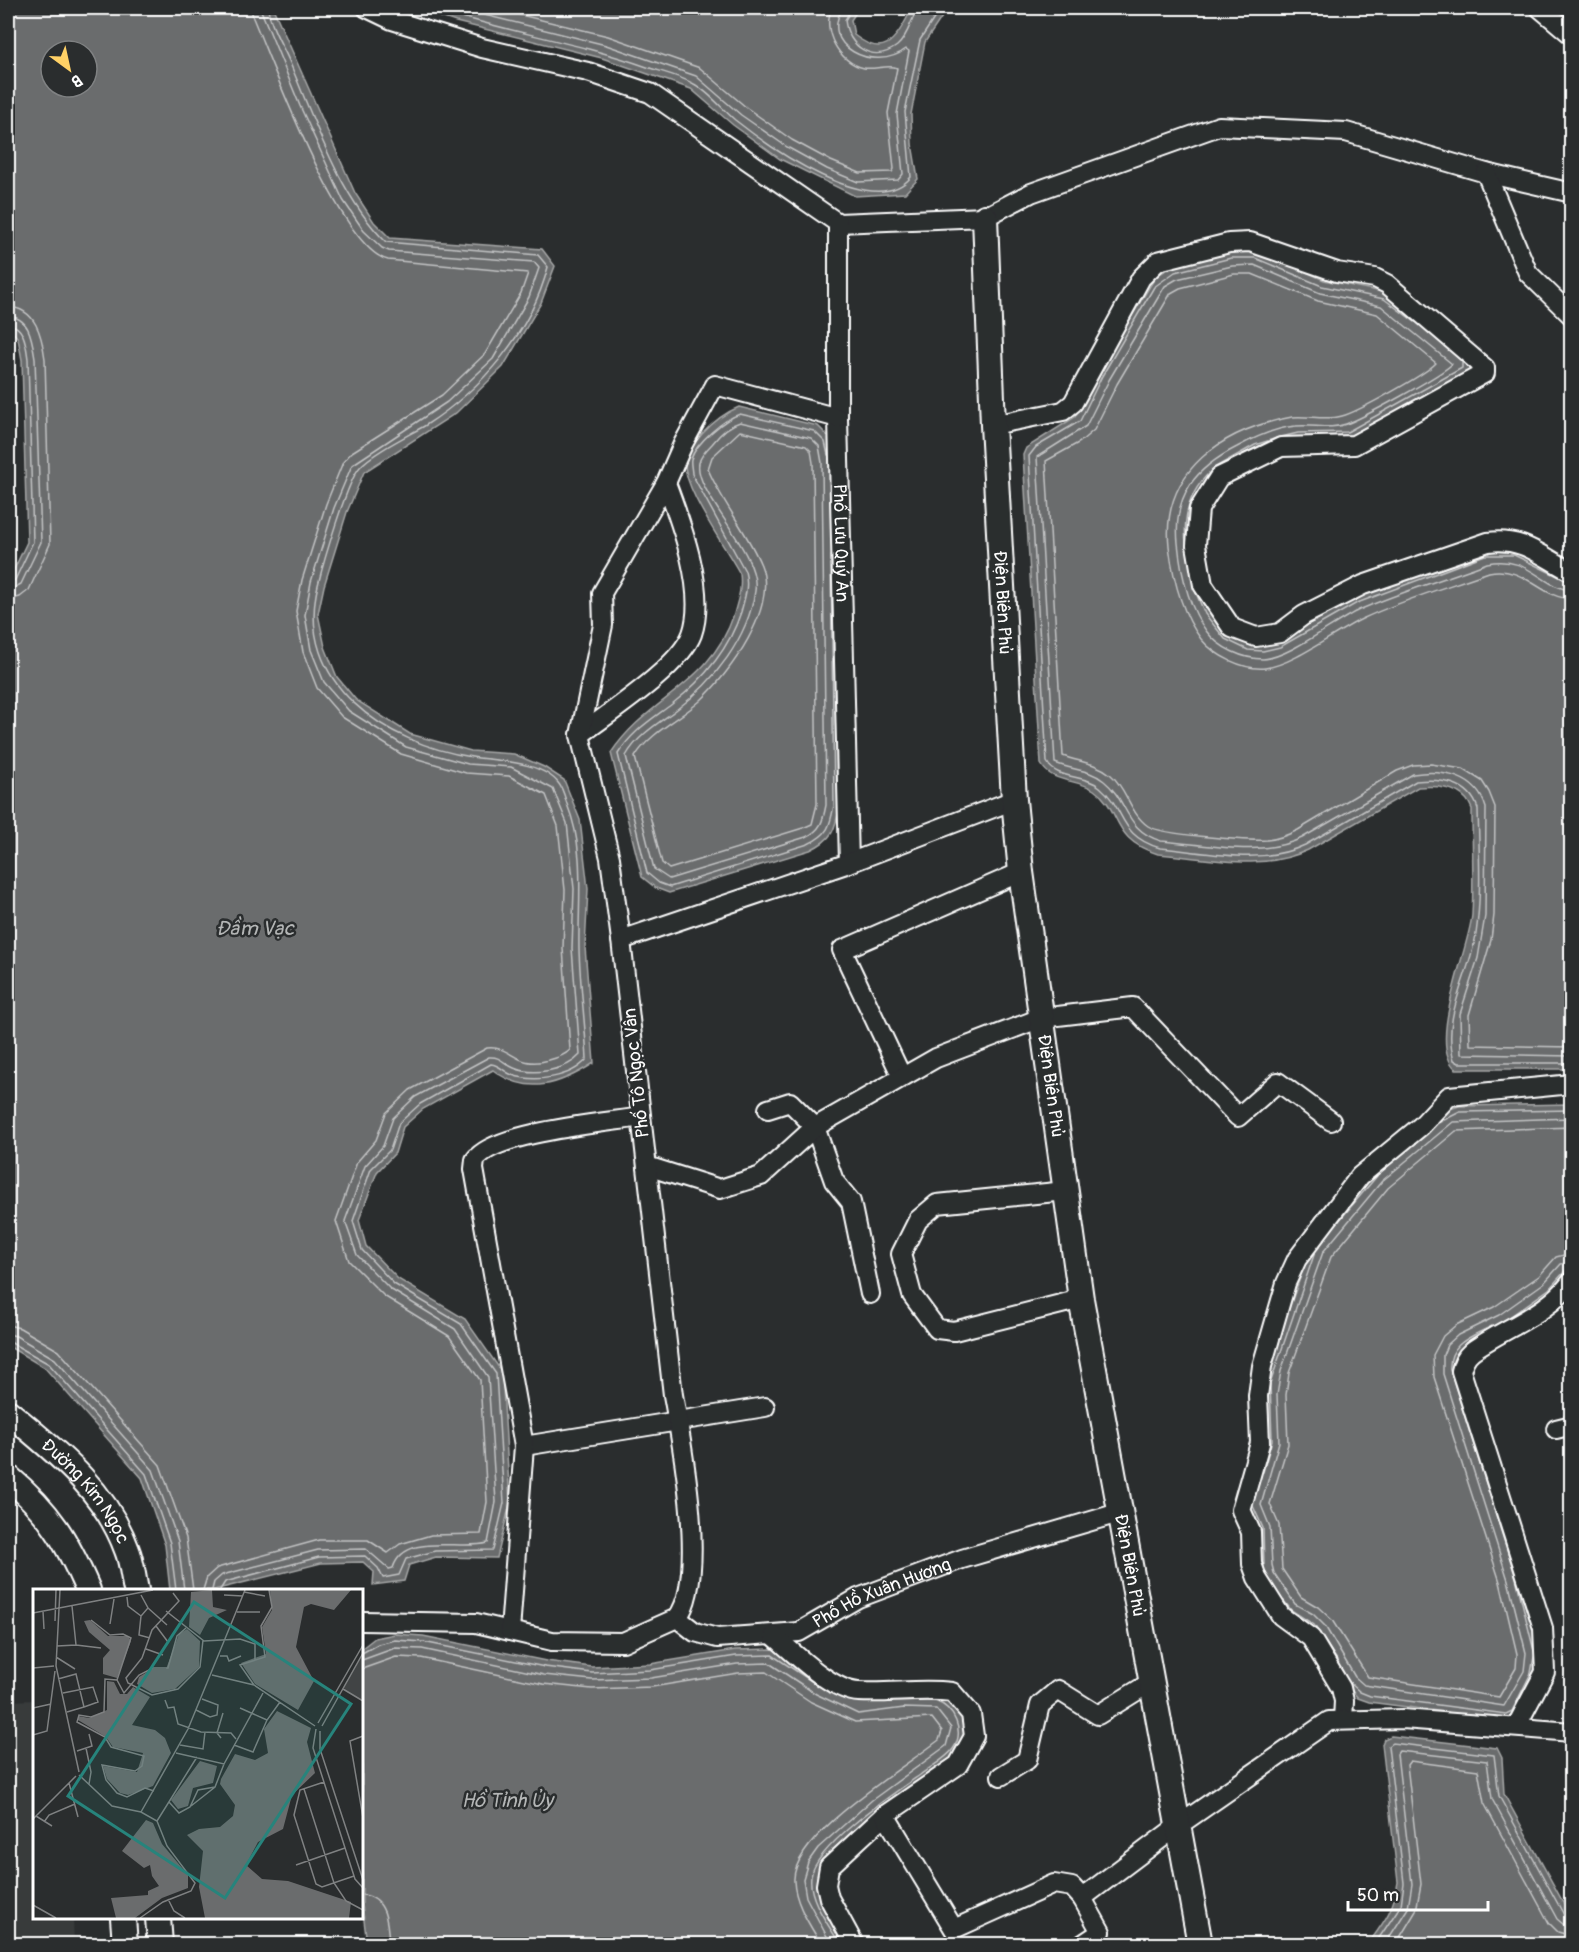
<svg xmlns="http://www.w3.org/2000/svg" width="1579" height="1952" font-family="Pangolin,sans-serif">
<rect width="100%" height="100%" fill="#2a2d2e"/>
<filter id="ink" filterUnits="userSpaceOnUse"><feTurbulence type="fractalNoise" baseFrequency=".0167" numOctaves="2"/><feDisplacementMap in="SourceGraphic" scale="12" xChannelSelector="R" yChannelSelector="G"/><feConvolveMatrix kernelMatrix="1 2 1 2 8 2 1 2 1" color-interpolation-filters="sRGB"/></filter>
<g filter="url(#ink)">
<polygon fill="#373a3b" points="34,1700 34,1918 73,1918 74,1944 8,1944 8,1701"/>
<g fill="#6a6c6d" stroke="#a6a7a7" stroke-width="1.5" fill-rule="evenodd">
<path d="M8,8H273L355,193L374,222L390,238L542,249L555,266L541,303L503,367L456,413L364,472L347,512L324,586L318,614L325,647L337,677L356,700L410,734L471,751L514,754L544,767L564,780L580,820L588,889L585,947L594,1063C560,1085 527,1096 493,1070L423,1109L403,1127L395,1153L377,1172L359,1220L366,1246L398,1279L465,1319L502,1372L510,1503L497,1558L436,1557L409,1565L404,1581L373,1585L374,1572L363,1562L321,1563L214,1590H170L165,1545L142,1478L45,1368L8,1346V582L27,542L22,360L18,338L8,327ZM51,51H87V87H51Z"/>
<path d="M413,8H859L851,20L854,35C883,58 895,42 909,14L904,8H948L925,42L911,114L912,144L918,179L905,193L855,196L780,159L733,125L691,89L602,58L456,22Z"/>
<path d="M1244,250L1271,256L1324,280L1387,293L1470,367L1468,372L1349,438L1298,439L1196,500L1210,611C1226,636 1247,649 1277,642L1355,598L1483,550L1515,549L1571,578V1069H1456C1426,1045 1469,949 1472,915C1474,880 1472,844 1472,809C1464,787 1439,785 1418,787L1308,850C1262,872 1208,858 1158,854C1109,839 1123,810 1094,790C1077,778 1052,784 1041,764L1023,455L1026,448L1075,417L1097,374L1156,276L1173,266Z"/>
<path d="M739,407L818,426L831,439L840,805C835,830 833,839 810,850L669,893L656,888L642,877L611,753C647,698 711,685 734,614C738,599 742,589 740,574C728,550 677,482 686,457C688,449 697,441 702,434C713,422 724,413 739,407Z"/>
<path d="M1571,1104V1271L1552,1293L1467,1345L1458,1353L1455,1360L1522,1576L1540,1651C1540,1670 1523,1712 1506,1720L1369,1702L1358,1698L1287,1615L1263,1580L1249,1513L1268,1367L1312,1245L1372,1172L1447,1110L1459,1106Z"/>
<path d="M395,1634L423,1636L546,1661L592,1667L650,1664L735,1650L775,1649L823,1683L940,1696C966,1714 970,1726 957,1754L827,1857C823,1864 817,1871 817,1879C815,1896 839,1929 847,1944H367L362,1904V1648L375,1638Z"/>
<path d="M1391,1736L1497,1748L1502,1758L1504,1794L1571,1917V1944H1368C1384,1922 1394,1910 1398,1882L1382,1744L1384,1739Z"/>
</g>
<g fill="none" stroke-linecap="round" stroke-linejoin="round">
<g stroke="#c3c4c5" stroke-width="1.5">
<path d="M432,8C503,31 577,42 647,67C662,72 680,76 694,84C709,92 722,109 735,120C769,147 874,222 911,177L905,112L920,40L941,8"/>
<path d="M456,8L606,45L696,76L741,115L787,147L827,169L858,182L898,180L903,174L897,114L909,51L906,49C874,74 818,45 843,8"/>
<path d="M492,8L608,36L700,68L747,108L792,140L831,161L860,173L892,172L894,169L888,113L897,68C890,64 874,70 864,68C839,63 821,30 832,8"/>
<path d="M852,8L845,20C848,47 873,64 897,46C905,40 910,25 914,16L912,8"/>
<path d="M8,307C36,308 42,336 45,359L50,544L29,590L20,597L8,600"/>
<path d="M8,316C30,317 32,340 35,358L41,542L21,584L8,591"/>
<path d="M1415,322L1384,299L1322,286L1255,258H1231L1175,272L1154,287L1102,376L1080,421L1036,447L1029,456L1047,762C1056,780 1085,774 1100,787C1127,810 1117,835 1160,848C1207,852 1261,866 1305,845L1416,781C1441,778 1470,782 1478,809C1479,850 1482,893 1476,934C1470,975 1441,1016 1454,1060L1459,1063H1572"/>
<path d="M8,324C25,326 26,345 28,359L33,542L15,580L8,583"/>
<path d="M740,422L811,438L819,446L822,463L826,805C823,821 821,830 806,837L669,879L654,869L626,756C638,735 657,724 676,710C714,682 748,638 755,591C761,552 693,492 699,463C700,456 707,449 712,444C719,435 729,425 740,422Z"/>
<path d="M740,431L806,446L811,451L813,463L817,804L812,824L803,828L669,869L662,863L635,757C649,733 680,719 700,701C730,673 778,608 761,565C747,531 722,503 708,469L712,457Z"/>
<polyline points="1281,437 1298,433 1347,432 1462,368 1462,362"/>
<path d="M828,455L825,442L814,431L740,414C724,419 696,443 691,459C690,463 692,470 692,474L745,571C749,586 745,597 741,612C729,649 703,680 672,704C651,720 632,731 618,754L647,873L659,883L670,887L808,844C829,834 830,826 834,805L831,556"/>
<polyline points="1214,468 1255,445 1280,437"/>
<path d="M1186,543C1183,516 1190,491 1210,472"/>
<path d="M1572,590C1540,588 1531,555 1487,563C1445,579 1400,592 1359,610C1334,622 1288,658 1263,659C1243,659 1219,648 1207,632C1188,607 1181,574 1178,543C1173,494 1196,468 1237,447C1255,437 1275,428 1296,426C1313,424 1330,430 1346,424C1361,419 1442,375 1452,364L1381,306L1320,293L1254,265L1232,266L1177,279L1165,286L1109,380L1086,426L1037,457L1055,763C1071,770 1090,769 1104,781C1129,801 1124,830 1161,841C1206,844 1260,858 1302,838L1413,774C1443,769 1477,776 1486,808L1485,916L1478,958L1460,1014L1461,1054L1572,1056"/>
<polyline points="1196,593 1205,614 1225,639 1248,650 1263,651 1280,647 1357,603 1485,555 1514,555 1572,583"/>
<path d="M1572,599C1540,598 1525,565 1489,572C1447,587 1402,600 1362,619C1335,632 1293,665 1265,668C1243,670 1215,656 1201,639C1181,613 1173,578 1169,546C1161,470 1224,429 1292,417C1308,415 1326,421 1342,416C1358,412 1426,374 1436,363L1377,314L1318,301L1252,274H1234L1180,288L1171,293L1117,384L1094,430L1080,442L1046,461L1063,756C1079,762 1097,763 1110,774C1127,788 1130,814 1148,826C1162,835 1248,841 1267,840C1278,839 1288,835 1298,830L1397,771L1413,765L1431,764L1463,769L1482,781L1489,792L1495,807L1494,915L1491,940L1469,1015L1470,1045L1572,1047"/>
<polyline points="1572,1118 1453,1122 1382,1181 1323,1252 1281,1371 1277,1395 1279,1442 1261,1505 1270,1527 1272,1565 1274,1573 1295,1604 1313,1614 1325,1626 1355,1677 1364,1685 1504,1706 1524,1671 1526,1653 1508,1580 1443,1374 1443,1355 1447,1345 1458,1335 1499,1315 1544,1283 1561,1264 1572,1262"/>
<polyline points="1438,1123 1460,1112 1572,1110"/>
<polyline points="1572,1127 1456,1131 1388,1188 1331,1257 1289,1373 1286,1395 1288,1444 1270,1504 1279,1525 1282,1569 1301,1597 1318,1607 1332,1620 1368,1677 1499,1697 1516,1668 1517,1654 1500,1582 1434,1377 1433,1355 1443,1336 1456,1325 1494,1307 1539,1276 1556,1257 1572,1253"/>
<polyline points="1338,1222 1377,1176"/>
<polyline points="1508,1318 1549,1289 1566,1270 1572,1269"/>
<polyline points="8,1325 20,1328 59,1351 160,1465 186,1538 193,1590"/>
<path d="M1492,1326C1471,1337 1448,1343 1450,1370L1516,1578L1534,1651"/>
<polyline points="8,1334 16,1336 55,1359 153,1470 178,1541 184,1590"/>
<polyline points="8,1341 49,1364 146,1474 170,1543 176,1590"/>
<polyline points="1271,1381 1315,1252"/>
<polyline points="1263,1472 1272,1440 1270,1384"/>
<polyline points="1253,1506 1263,1528 1264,1567"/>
<path d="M203,1590L207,1577L217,1568L319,1540H368L388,1553L400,1544L431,1535L481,1534L487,1502L480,1380L449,1336L384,1296L349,1261L336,1221L357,1162L376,1140L386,1113L410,1090L487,1048C512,1045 516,1070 549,1060C557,1058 565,1055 570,1050L563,948L565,890L558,826L546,795L509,776L466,773L401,754L342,717L317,688L303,652L296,611L302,580L326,504L343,462L352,452L442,395L485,354L521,293L528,273L388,260C340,249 273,65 253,18L251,8"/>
<path d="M212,1590L214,1582L222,1575L318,1550L366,1549L389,1569L393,1568C405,1531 460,1551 488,1543L496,1502L488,1377L455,1329L390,1289L357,1255L345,1221L365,1166L383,1146L393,1118L415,1097L489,1057C501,1056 504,1064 514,1068C533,1076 566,1071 580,1055L572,948L574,889L567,823L553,789L511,767L468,764L406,747L349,711L324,682L311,650L305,615L311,582L334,508L352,465L447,402L493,359L529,297L539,268L534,262L389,251L382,248L364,231L343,200L300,106L260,8"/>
<path d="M220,1590L225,1582L319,1557L365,1556L378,1568L383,1578L399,1575L406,1559L435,1551L493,1550L504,1503L496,1374L461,1324L394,1284L362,1250L353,1221L371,1169L390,1150L399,1123L420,1104L491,1064C500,1065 504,1072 512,1075C535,1083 571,1078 587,1059C585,1022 580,985 579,949C578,900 586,851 567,804C565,798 563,789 559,784C542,761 497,761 472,757C386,744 294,683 318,585C323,564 347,481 360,467C372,453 409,435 426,425C482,389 531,332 548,267L538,255L386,242C340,197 315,122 290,63C283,46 270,26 268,8"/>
<polyline points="1284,1601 1291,1610 1314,1625 1337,1660"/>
<polyline points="362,1653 378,1644 395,1640 423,1642 545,1667 592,1673 650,1670 736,1656 772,1655 828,1692"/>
<polyline points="362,1660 395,1648 422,1649 544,1675 592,1680 651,1678 737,1664 769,1663 816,1694 858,1714 904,1708 936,1709 951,1728 946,1746 872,1800 818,1848 808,1862 803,1879 806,1897 831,1944"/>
<path d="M362,1669L396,1657L421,1658L543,1684L592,1689L652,1687L738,1673L766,1672L811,1702L855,1722L932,1718L942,1731L939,1740C905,1767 791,1836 794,1881C795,1904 810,1925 821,1944"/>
<polyline points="1350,1683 1360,1692 1370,1696 1506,1714 1512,1711 1531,1673 1534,1657"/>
<path d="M362,1895C387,1897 388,1924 389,1944"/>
<path d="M840,1944C830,1927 808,1899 811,1877C815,1846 894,1793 920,1775C930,1767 946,1759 953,1749C965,1732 955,1708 935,1701"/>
<polyline points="1375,1944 1401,1905 1404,1883 1388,1746 1392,1743 1494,1755 1499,1796 1564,1915 1572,1919"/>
<polyline points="1385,1944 1408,1908 1412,1884 1397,1754 1399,1751 1487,1761 1492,1799 1557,1919 1564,1925 1572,1926"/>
<polyline points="1396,1944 1416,1911 1421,1884 1407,1765 1410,1761 1478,1770 1484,1803 1549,1923 1558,1932 1572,1936"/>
</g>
<defs>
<g id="street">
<polyline points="367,8 392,20 482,48 588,72 650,93 838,223 985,217 1031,193 1219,126 1346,132 1486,173 1572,193"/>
<polyline points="1540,8 1572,35"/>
<polyline points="1486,173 1528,273 1572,316"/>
<path id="s1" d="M838,223V418L849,863"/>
<path d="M993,425L1063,411L1073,403L1141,278L1158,261L1229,243L1250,242L1337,272L1375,278L1387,284L1485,368V373L1354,445L1281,447L1219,477L1199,509L1196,545L1203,585L1232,628L1256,637L1280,633L1304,615L1363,585L1488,542C1523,537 1541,556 1572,572"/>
<path d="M580,735C610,712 679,668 692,634C707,592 681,523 666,483L683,444L715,385L838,418"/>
<polyline points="621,940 610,858 580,735 603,625 602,593 666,483"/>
<polyline points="902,1077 842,950 1021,872"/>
<polyline points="768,1109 790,1102 815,1127 834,1181 851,1202 870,1294"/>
<polyline points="647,1166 720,1189 761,1176 815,1127 936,1058 1041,1018 1133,1007 1238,1117 1278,1082 1331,1121"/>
<polyline points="1066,1191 937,1204 918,1220 901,1254 912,1295 937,1329 954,1331 1081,1299"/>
<polyline points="1556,1429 1572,1425"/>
<polyline points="524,1446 765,1407"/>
<path d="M677,1618C708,1579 682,1444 673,1395L621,940L849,863L1014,800"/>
<path id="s2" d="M362,1621L476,1623L552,1641L623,1642L677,1618L695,1632L717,1638L799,1632L858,1598L962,1559L1122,1512"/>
<path d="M510,1631L524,1446L474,1169L475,1160C494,1132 605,1123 641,1117"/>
<path d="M774,1636C794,1653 832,1691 859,1692C891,1694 919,1688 952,1692L971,1714L974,1736L958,1765L885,1815L829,1867L826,1885L829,1898L854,1944"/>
<polyline points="1343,1720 1344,1701 1341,1688 1311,1638 1281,1616 1257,1578 1252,1564 1251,1532 1241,1510 1260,1443 1258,1396 1262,1366 1286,1283 1297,1259 1360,1176 1421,1126 1449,1096 1572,1084"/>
<path d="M1516,1727L1545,1672L1543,1628L1461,1371C1463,1363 1465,1357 1472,1351C1504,1328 1547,1315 1572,1281"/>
<polyline points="1001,1776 1027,1760 1040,1705 1058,1690 1098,1715 1151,1682"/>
<polyline points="885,1815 954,1929 1054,1884 1072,1887 1082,1898 1179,1825 1329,1721 1403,1719 1572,1732"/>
<polyline points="1082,1898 1101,1932 1083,1944"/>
</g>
<g id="secondary">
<path id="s3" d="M985,217L993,425L1014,800L1021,872L1081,1299L1200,1944"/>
<path id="s4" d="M8,1412C56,1452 105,1489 127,1550C132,1562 133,1577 136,1590"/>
<path d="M8,1477C50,1512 67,1541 88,1590"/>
<polyline points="123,1918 125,1944"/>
<polyline points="158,1918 160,1944"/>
</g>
</defs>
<use href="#street" stroke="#fff" stroke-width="22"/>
<use href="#secondary" stroke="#fff" stroke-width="28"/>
<use href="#street" stroke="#2a2d2e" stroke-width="18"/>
<use href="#secondary" stroke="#2a2d2e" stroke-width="24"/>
</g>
</g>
<g text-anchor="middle" stroke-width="5" stroke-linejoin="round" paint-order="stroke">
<g font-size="18" fill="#fff" stroke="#2a2d2e">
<text dy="6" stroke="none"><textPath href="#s1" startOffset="320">Phố Lưu Quý An</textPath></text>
<text dy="6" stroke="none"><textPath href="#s3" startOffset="386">Điện Biên Phủ</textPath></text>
<text transform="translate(636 1073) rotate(-96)" y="6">Phố Tô Ngọc Vân</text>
<text dy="6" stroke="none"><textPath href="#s3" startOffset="872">Điện Biên Phủ</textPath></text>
<text dy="6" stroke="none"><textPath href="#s4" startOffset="112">Đường Kim Ngọc</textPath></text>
<text dy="6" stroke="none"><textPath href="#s3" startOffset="1358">Điện Biên Phủ</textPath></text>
<text dy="6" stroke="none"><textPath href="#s2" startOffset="542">Phố Hồ Xuân Hương</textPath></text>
</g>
<g font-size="20" font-style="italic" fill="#b4b6b6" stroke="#2a2d2e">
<text x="255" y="935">Đầm Vạc</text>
<text x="507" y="1807">Hồ Tỉnh Ủy</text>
</g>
</g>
<g transform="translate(33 1589)">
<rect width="330" height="330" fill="#2a2d2e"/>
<path d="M330,64V112L309,100Z" fill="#414445"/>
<path d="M179,1L180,18L194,21L176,29L167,46L156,38L158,3ZM237,1H318L301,21L278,15L271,18L263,58L281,92L265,121L222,95L208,74L233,65L229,38L239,21ZM57,31L75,47H95L98,52L84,89L70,85V69L77,61L56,43L51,32ZM154,40L167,52L166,78L142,100L119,104L104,95L106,88L119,80H133L146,45ZM74,92L81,93L87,105H94L100,98L117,108L99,136L122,141L132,149L138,164L120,197L95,206L87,204L74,190L70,177L104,183L110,164L80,158L73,148L45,131V127L56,129L74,121ZM244,122L278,139L274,153L282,184L259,206L250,240L225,253L213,276L229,290L255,292L318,313L316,329H172L166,298L170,262L154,246L166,240L187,238L200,227L202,216L187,195L188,190L202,165L222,171L235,164L231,140ZM167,172L184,177L180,194L160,199L155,217L145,220L138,211ZM113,231L120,234L129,255L155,286V299L129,309L102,329H83L78,309L115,306V302L126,297L119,287L117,276L111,279L89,262Z" fill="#6a6c6d"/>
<path fill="none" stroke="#7f8182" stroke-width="1.5" d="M27,1L23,77L46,183M211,3L232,7M140,4L146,12L119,41L109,69L93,89L95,94L119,106L145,100L167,78L170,51M108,6L115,19L108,27L106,46L117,49M191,6L210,7M94,8L95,17L108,27M115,19L134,36M10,22L11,40M133,22L171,52L207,50L222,55V71M204,23H227M0,24L120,1M58,31L77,46L90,45L98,49L84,91L91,104L106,86L120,79H135L144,47L153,39M22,32L23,1M77,35L81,10M123,37L135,53M43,56L68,59M24,57L43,56L39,17M113,60L130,66M187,67H194L196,72L208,67M23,68L42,80M0,79L21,77M179,86L221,96L282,137M25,90L43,85L51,118L34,123M84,91L72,90L71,123L58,128L46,126L44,133L72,148L78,158L111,167L109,177L102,182L69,176L73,191L84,204L94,208L112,199L121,202M221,96L207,76L232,68L228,37L239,18L236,1M310,100L330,112M30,104L60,98L65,113L51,118M132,111L135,119L141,118L145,135L168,143L198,144L203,150M0,119L18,115M207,119L234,131M163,121L177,128L184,126L185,116L169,110M285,134L330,56M289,137L330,64M283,140L280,159L322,290L330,299M287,142V160L330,291M0,146L14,142L22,82M188,149L184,144L190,124M147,156L170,160L172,143M201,156L220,163L234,131L247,113M53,159L58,183L56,195M44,162L59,157L56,145M143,164L191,175L230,104M46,186L79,217L108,223L124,232L134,257L162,294L158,302L130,313L107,329M291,193L267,201L261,226L283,295L289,298L321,287M36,194L45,228M271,200L301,294L313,312L330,321M136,213L146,224L157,218L165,201L182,198M158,217L182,198L191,175M108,223L155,140L212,1M3,227L19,237M330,229L317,152L330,147M0,230L43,187M124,232L164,168M11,233L16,226L42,215M263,276L312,259M135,310L141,322L152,329M0,316L23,329"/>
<path fill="#27847c" fill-opacity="0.15" stroke="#27847c" stroke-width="3" d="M161,13L318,115L192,309L35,207Z"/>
<rect width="330" height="330" fill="none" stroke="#fff" stroke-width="3"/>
</g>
<rect width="1579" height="1952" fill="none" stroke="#2a2d2e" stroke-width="30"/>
<rect x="15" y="15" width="1549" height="1922" fill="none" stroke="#fff" stroke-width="2" filter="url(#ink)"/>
<g transform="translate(69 69) rotate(147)"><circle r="28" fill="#2a2d2e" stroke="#7f8182" stroke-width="1.5"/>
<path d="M0-4.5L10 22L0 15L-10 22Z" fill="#ffd166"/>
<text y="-9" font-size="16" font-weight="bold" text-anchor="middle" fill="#ffffff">B</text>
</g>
<path d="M1348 1901v9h140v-9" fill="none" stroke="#ffffff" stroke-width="3"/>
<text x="1357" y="1901" font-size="18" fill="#ffffff" stroke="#2a2d2e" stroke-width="4.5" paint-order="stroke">50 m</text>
</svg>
